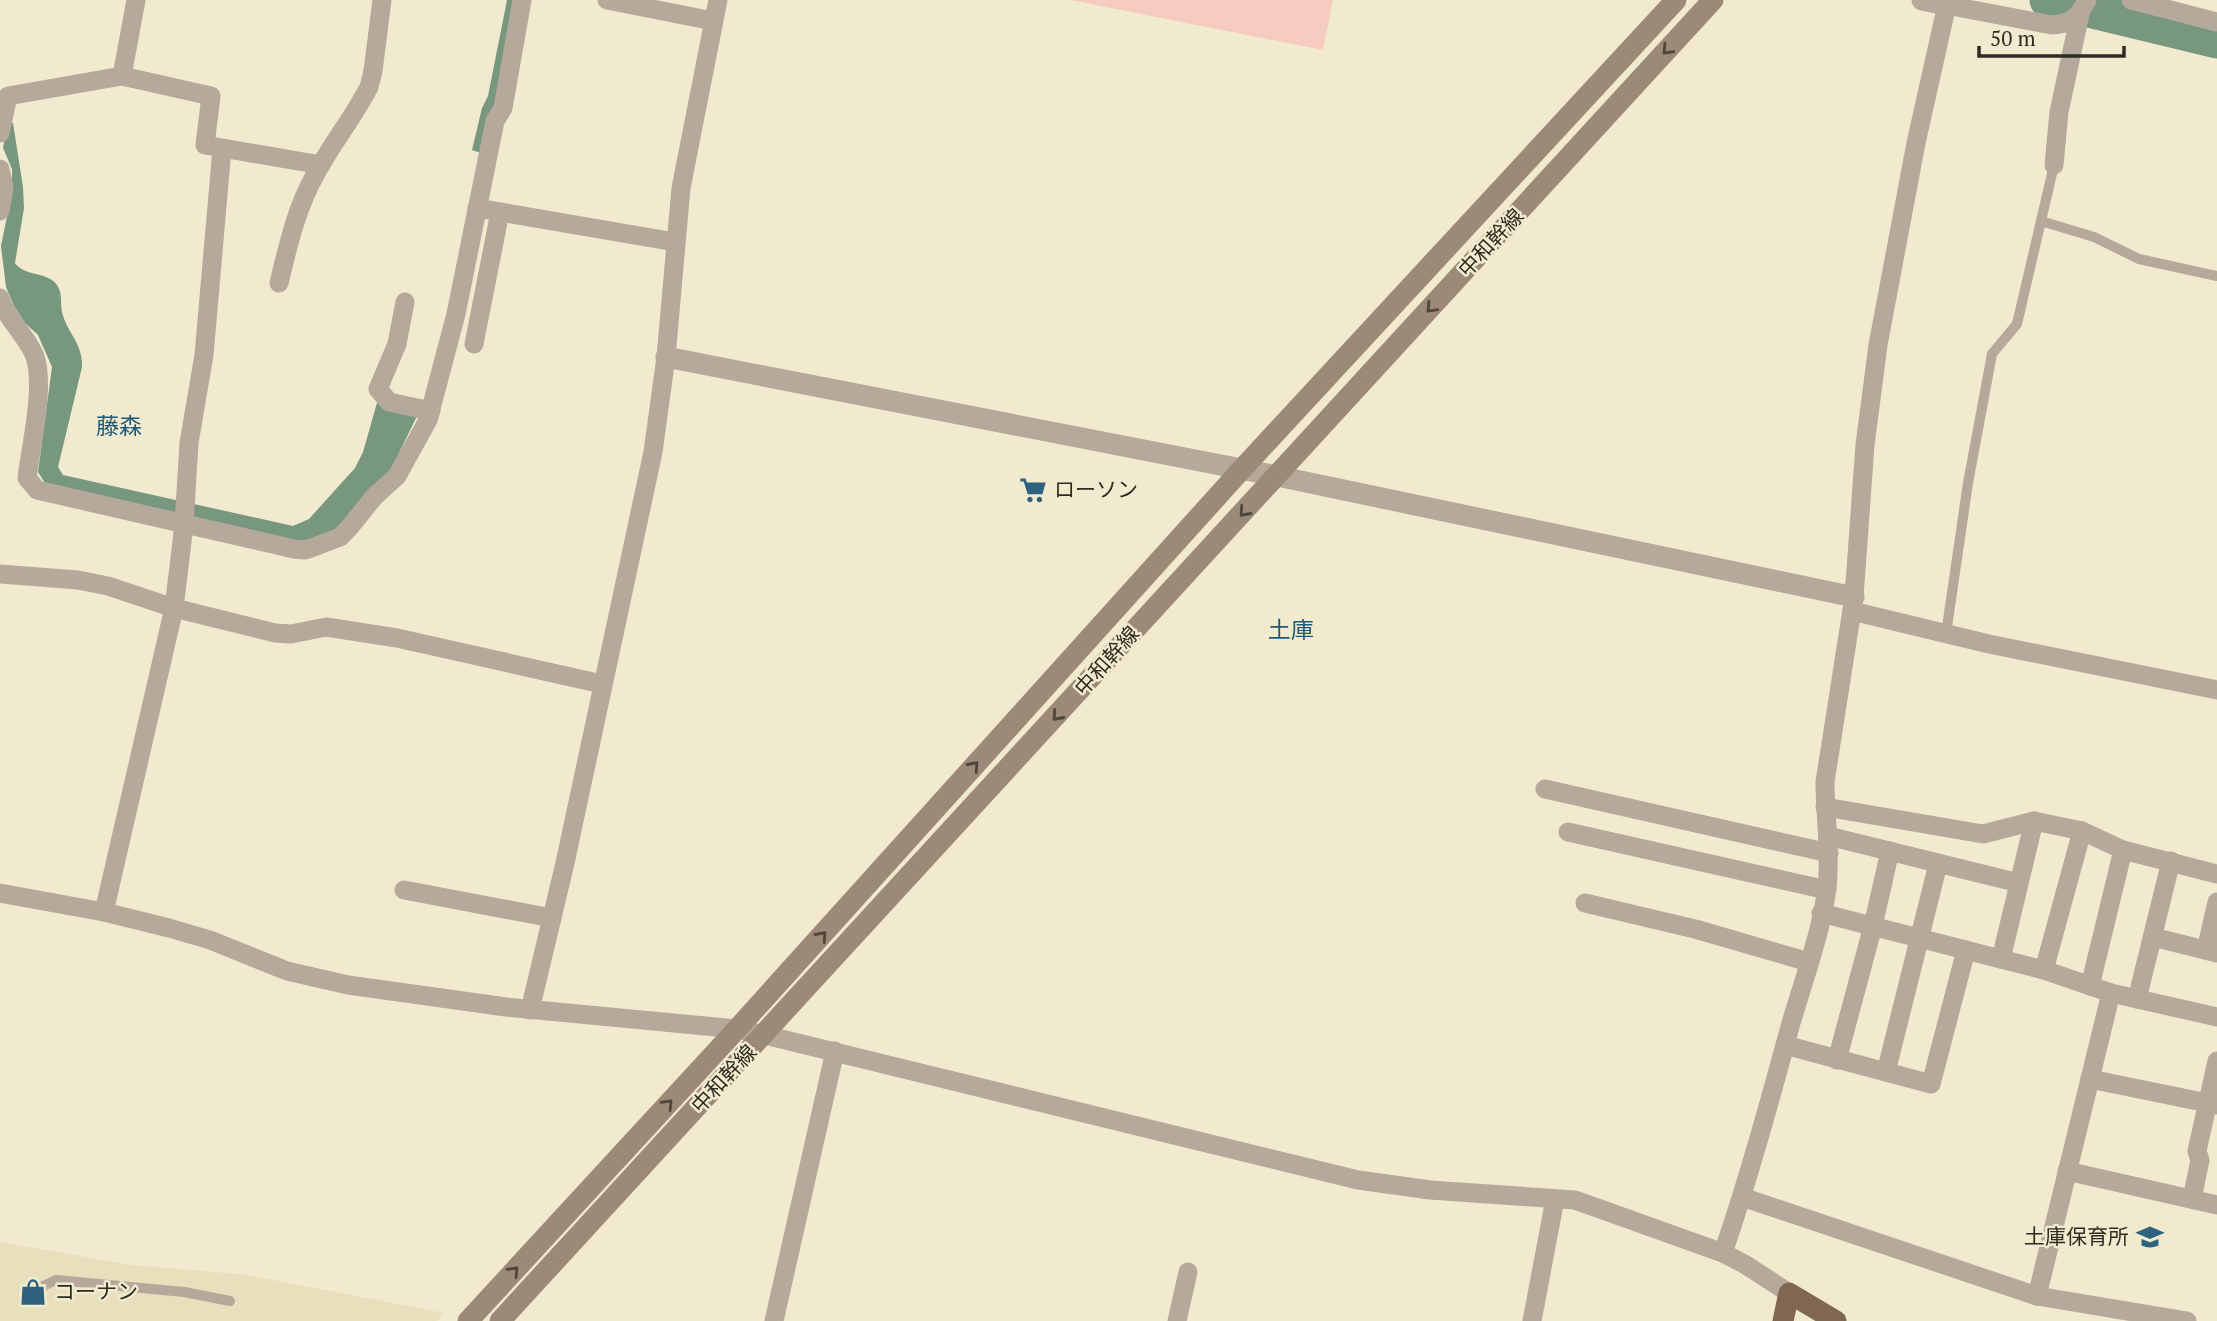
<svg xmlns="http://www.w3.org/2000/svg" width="2217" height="1321" font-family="'PT Serif','Noto Sans JP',serif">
<rect width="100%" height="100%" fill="#f1eace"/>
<polygon fill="#e8dfbd" points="0,1242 132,1265 248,1275 444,1313 437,1321 0,1321"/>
<polygon fill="#f5ccbf" points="1071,0 1333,0 1323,50"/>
<g fill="#77977e">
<polygon points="507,0 518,0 499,104 481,153 472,150 482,108 488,96"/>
<path d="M8,122L13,123L23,187L24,208L15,263C25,277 47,271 57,285C63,294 60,303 62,312C67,333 83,343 82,367L58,467L63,475L293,526L309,519L355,468L363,452L377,403L411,411L417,416L399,453L393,475L343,527L302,542L45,483L38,472L52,367L38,335L25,323L14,306L6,287L1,246L12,192V169L3,148Z"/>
</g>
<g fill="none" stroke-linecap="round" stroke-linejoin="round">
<polyline stroke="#77977e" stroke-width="35" points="2047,0 2217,41"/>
<g stroke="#b5a99c" stroke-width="10">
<polyline points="2041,221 2094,237 2139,259 2217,276"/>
<polyline points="1946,634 1968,483 1992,354 2017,324 2054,165"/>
<polyline points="39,1299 43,1286 56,1280 184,1292 230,1301"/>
</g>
<g stroke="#b5a99c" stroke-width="19">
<polyline points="607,0 713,21"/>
<polyline points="2131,0 2217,22"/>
<path d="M1946,5L2052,25C2072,24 2078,17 2087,0"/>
<polyline points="122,76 136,0"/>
<polyline points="0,133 8,96 122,76 211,96 205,145 321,165"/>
<polyline points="2054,165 2059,112 2080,14"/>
<polyline points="0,169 4,188 0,211"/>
<polyline points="477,208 675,242"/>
<path d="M279,283C288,246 296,209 315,175C331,145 353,118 369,87L373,71L382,0"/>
<path d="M0,298C6,318 25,334 34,354C46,383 31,445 27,478L37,490L294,549L305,550L314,547L340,537L349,528L374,497L397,476L428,420L456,314L495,121L503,108L522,0"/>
<polyline points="405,302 397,344 378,389 389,402 431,411"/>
<polyline points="474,344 500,212"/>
<polyline points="0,574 78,580 108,586 174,608 275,633 291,634 326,627 397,638 602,684"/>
<polyline points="1852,611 1989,644 2217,690"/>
<polyline points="1545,789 1829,853"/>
<polyline points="1825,807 1983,834 2034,821 2082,831 2123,850 2217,874"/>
<polyline points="1568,832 1827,890"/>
<polyline points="1828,836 2019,883"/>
<polyline points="404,890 552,918"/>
<polyline points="0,893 104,912 169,928 210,940 287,971 348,985 506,1007 737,1029 765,1035 1358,1180 1430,1190 1575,1200 1723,1253 1746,1265 1789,1293"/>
<polyline points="1585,903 1695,929 1809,962"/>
<polyline points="104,912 174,608 184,525 189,443 204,355 222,149"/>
<polyline points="1821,913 2044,970 2111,993 2217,1017"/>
<polyline points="2153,937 2217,953"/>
<polyline points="2206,950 2217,902"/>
<polyline points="2001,959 2034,821"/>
<polyline points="2044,970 2082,831"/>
<polyline points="2090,986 2123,850"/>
<polyline points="2137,999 2171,861"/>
<polyline points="530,1010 565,863 653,452 666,357 681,188 718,0"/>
<polyline points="1785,1045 1931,1084 1966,950"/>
<polyline points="1837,1060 1873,926 1890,851"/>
<polyline points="1886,1072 1938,864"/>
<polyline points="2090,1079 2217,1105"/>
<polyline points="2067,1171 2217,1205"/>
<polyline points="1742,1197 2037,1296 2187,1321"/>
<polyline points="2192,1199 2200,1160 2197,1151 2217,1061"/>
<path d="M1723,1253C1749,1177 1770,1100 1791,1023C1804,979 1821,933 1827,888C1831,852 1825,817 1825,782L1854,597L1865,445L1878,345L1916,143L1948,0"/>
<polyline points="2037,1296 2111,993"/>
<polyline points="774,1321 835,1051"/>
<polyline points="1177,1321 1188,1272"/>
<polyline points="1532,1321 1555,1199"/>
</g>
<g stroke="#b5a99c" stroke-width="21">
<polyline points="1922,0 1946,5"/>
<polyline points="666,357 1277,476 1854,597"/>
</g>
<g stroke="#9c8977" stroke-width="21">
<polyline points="468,1321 737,1029 1242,469 1676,0"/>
<polyline points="500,1321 1713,0"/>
</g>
<polyline stroke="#806850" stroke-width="21" points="1783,1321 1789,1293 1836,1321"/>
</g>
<defs><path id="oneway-chevron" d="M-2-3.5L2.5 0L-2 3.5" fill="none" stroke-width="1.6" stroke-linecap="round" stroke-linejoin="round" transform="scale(1.75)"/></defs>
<g stroke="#4f473b">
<use href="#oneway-chevron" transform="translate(1667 50) rotate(133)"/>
<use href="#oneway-chevron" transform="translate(1431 308) rotate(133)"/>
<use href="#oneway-chevron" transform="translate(1244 512) rotate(132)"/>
<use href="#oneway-chevron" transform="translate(1057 716) rotate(132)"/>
<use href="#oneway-chevron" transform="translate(974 766) rotate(-48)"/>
<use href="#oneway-chevron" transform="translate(822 936) rotate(-48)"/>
<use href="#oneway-chevron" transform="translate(668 1104) rotate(-47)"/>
<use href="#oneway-chevron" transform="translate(514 1271) rotate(-47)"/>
</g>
<defs>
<symbol id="supermarket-bare" viewBox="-9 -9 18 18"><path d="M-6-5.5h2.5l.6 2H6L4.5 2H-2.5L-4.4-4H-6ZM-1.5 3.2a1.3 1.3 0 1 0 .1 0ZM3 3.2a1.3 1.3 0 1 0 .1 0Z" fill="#2f627f" stroke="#f1eace" stroke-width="2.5" paint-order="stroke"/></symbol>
<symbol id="school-bare" viewBox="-9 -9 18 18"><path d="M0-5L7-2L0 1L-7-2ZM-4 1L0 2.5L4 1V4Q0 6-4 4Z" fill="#2f627f" stroke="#f1eace" stroke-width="2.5" paint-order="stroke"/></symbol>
<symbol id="shop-bare" viewBox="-9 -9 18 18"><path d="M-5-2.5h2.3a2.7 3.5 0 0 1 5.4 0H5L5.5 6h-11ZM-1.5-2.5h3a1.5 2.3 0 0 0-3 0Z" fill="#2f627f" stroke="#f1eace" stroke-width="2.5" paint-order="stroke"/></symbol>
</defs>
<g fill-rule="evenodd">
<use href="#supermarket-bare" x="1014" y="471" width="38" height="38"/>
<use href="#school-bare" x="2131" y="1218" width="38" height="38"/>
<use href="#shop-bare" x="14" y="1273" width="38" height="38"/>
</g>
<g text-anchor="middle" stroke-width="5" stroke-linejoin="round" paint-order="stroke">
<g font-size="21" fill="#2e2b21" stroke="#f1eace">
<text transform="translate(1491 243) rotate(-47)" y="7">中和幹線</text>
<text transform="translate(1107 661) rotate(-48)" y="7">中和幹線</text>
<text transform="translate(724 1079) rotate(-47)" y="7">中和幹線</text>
</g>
<g font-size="21" fill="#2e2b21" stroke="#f1eace" text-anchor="start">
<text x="1054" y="497">ローソン</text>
<text x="2129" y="1244" text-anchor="end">土庫保育所</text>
<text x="54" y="1299">コーナン</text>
</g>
<g font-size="23" fill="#1d5979" stroke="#f1eace">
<text x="119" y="434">藤森</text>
<text x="1291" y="638">土庫</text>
</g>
</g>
<path d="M1979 46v10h145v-10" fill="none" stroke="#2e2b21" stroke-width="3.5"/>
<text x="1990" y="46" font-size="21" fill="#2e2b21" stroke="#f1eace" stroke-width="5" paint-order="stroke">50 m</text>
</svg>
